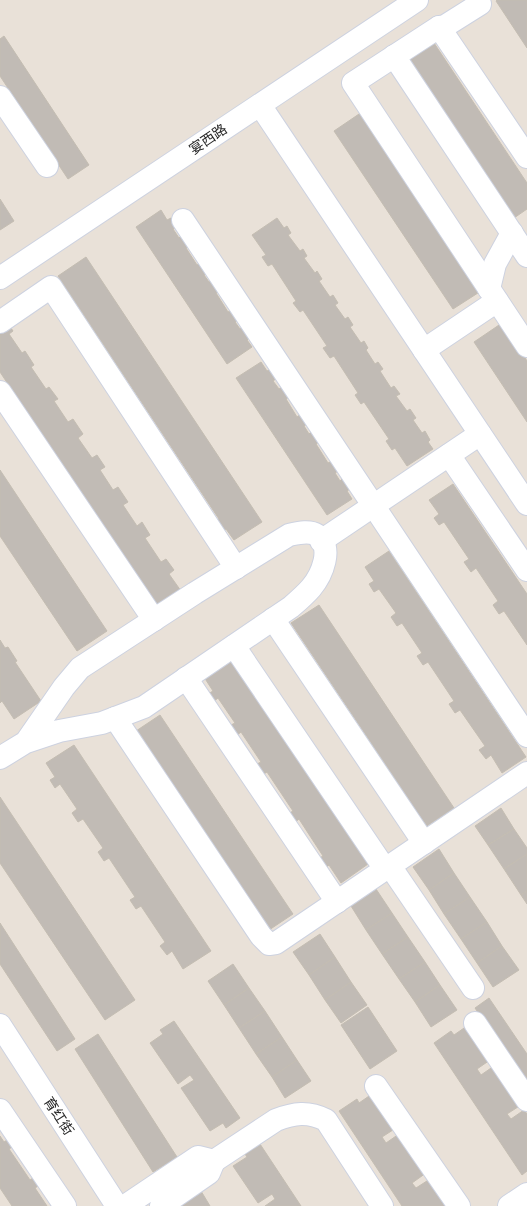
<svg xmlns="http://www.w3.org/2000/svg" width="527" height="1206" font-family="Lato,'Noto Sans SC',sans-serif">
<rect width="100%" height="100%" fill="#e9e1d8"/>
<g fill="#c1bbb5" stroke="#c4bdb2">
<polygon points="497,0 527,0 527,48 496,1"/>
<polygon points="4,36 89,165 68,179 0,76 0,39"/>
<polygon points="430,37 527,183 527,209 514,218 405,54"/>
<polygon points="362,112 481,291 453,309 334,131"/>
<polygon points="0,199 14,221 0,230"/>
<polygon points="161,210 167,220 171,218 177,227 173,229 179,238 182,235 189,246 186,248 197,265 201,263 207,273 204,275 209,282 212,280 219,291 216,293 228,312 232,310 238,320 235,322 240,329 243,327 250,337 247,340 252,347 227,364 136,227"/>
<polygon points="277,218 284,228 287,226 291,233 288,235 300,251 303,249 307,256 304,258 315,273 317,271 322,279 319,281 330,297 333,295 338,303 335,305 345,319 348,317 353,325 350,327 361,343 364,341 368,348 366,350 375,364 378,362 383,369 380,371 391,388 394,386 400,394 396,396 407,411 410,409 416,418 413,420 422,433 425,431 430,440 428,442 433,449 407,466 395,448 392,450 386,441 389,439 364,402 361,404 355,395 358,393 334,356 330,358 323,348 327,346 303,310 300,312 293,303 296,301 272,264 268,266 262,257 266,255 252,235"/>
<polygon points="86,257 262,522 234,540 226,529 222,531 216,521 219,519 58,276"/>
<polygon points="7,322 13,331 9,334 22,353 25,351 34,365 31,367 46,389 49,387 58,399 54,401 68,422 73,419 83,434 78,438 92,458 97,455 105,467 100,470 113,490 118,487 128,502 123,505 137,526 142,522 150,535 145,538 161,562 166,559 174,570 169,574 181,591 156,607 0,372 0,327"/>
<polygon points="502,323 527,361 527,422 474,342"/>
<polygon points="261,362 267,371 271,369 277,378 273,381 279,389 282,387 289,397 286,399 297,417 301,414 307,424 304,426 309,434 312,431 319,442 316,444 328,463 332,461 338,471 335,473 340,481 343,478 350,489 347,491 352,499 327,515 236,378"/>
<polygon points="0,470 107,631 77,651 0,536"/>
<polygon points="453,484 527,594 527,645 504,611 499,614 493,605 498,601 476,568 471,572 464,562 469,559 444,522 439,525 434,518 439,514 429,500"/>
<polygon points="389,551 526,757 502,773 491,755 486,759 479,750 485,746 460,710 455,713 449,704 454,701 428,662 423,665 417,656 422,653 402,623 397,626 391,617 396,613 379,589 374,592 369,584 374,581 365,567"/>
<polygon points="319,605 454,808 427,826 418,814 414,817 408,807 412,804 291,623"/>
<polygon points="0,640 5,648 8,647 17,661 15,662 41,701 14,719 2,701 0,703"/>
<polygon points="231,659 368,864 341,883 329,865 324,869 318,859 323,856 299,819 294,823 288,814 293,811 267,772 262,775 255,765 261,762 241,732 236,736 229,726 235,723 218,698 213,702 208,694 213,691 204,677"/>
<polygon points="160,715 293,914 266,932 133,733"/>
<polygon points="74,745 211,951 183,969 172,951 167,955 160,946 165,942 141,906 136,909 130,900 135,897 109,858 104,861 98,852 103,848 83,819 78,822 72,813 77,809 60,784 55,788 50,780 55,777 46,763"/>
<polygon points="0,797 135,1000 105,1020 0,863"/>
<polygon points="501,808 514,829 488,845 475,826"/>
<polygon points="514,829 527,848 527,854 504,869 488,845"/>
<polygon points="439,849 454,873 429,890 413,867"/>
<polygon points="527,854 527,891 521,895 504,869"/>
<polygon points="454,873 470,897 444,914 429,890"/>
<polygon points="376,889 392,913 366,930 351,906"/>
<polygon points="527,891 527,904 521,895"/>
<polygon points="470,897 487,922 461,939 444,914"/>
<polygon points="392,913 408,937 382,954 366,930"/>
<polygon points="487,922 502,946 477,963 461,939"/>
<polygon points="0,923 75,1039 57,1051 0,964"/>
<polygon points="320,934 335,957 309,975 293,952"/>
<polygon points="408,937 425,962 399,979 382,954"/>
<polygon points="502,946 519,970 493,987 477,963"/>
<polygon points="335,957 351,982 325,1000 309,975"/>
<polygon points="425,962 440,985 415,1002 399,979"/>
<polygon points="233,964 249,988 224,1005 208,981"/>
<polygon points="351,982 367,1005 341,1023 325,1000"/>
<polygon points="440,985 457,1010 431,1027 415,1002"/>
<polygon points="249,988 265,1011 239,1028 224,1005"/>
<polygon points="489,998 527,1054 527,1085 475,1008"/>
<polygon points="368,1007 397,1051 370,1069 341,1025"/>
<polygon points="265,1011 282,1037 256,1054 239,1028"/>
<polygon points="174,1021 240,1118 226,1128 223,1123 210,1131 181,1088 194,1080 190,1075 178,1084 150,1043 163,1034 160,1030"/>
<polygon points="467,1026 490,1060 477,1069 481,1075 494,1066 521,1105 507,1114 511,1119 524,1110 527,1114 527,1171 522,1175 434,1043 451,1031 454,1035"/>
<polygon points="98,1034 177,1157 153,1172 75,1049"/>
<polygon points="282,1037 297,1060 272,1077 256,1054"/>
<polygon points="297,1060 311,1081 285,1098 272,1077"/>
<polygon points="372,1094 396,1128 382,1137 386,1143 399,1134 426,1173 412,1183 416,1188 430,1179 448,1206 402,1206 339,1111 357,1099 359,1103"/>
<polygon points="0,1136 4,1142 7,1140 12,1147 9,1149 30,1180 33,1178 38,1186 35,1188 47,1206 12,1206 0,1188"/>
<polygon points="260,1144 301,1206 265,1206 275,1199 272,1194 258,1203 233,1166 247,1157 245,1154"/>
<polygon points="198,1186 210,1206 176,1206"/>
</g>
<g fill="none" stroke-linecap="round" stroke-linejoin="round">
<defs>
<g id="minor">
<polyline points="480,4 445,26 439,27 353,83 527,346"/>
<polyline points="439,27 527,157"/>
<polyline points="394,56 527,256"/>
<polyline points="0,97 47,166"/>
<polyline points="260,105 527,504"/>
<polyline points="183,220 527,736"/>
<polyline points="0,278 417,0"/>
<polyline points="489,289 495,264 512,233"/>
<polyline points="0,322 51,287 236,568"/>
<polyline points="424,350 497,301"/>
<polyline points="0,392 154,620"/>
<polyline points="449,455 527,570"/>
<polyline points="321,541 480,434"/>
<polyline points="273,619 424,843"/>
<polyline points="234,646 385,869"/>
<polyline points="186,678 337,902"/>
<polyline points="115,718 261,936 269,944 276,943 527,773"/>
<path d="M0,758L26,742L59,731L102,723L144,707L291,607C298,601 305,595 311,588C322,575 334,547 317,535C309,530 298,533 289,535L195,593L80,668L64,687L26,742"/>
<polyline points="390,866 473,988"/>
<polyline points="475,1023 527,1100"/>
<polyline points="0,1025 117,1206"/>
<polyline points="376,1086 459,1206"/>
<polyline points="0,1110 65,1206"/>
<path d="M214,1161L276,1120C294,1113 308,1111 326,1120L382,1206"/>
<polyline points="125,1206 198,1157 214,1161 209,1173 161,1206"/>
<polyline points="509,1206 527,1194"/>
</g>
</defs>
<use href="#minor" stroke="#cdd2e0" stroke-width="24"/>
<use href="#minor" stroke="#fff" stroke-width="22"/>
</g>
<g text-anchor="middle" stroke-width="3" stroke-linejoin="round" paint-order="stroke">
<g font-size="14" fill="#272727" stroke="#fff">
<text transform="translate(208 139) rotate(-34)" y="5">宴西路</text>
<text transform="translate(59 1116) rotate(57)" y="5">育红街</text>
</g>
</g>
</svg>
